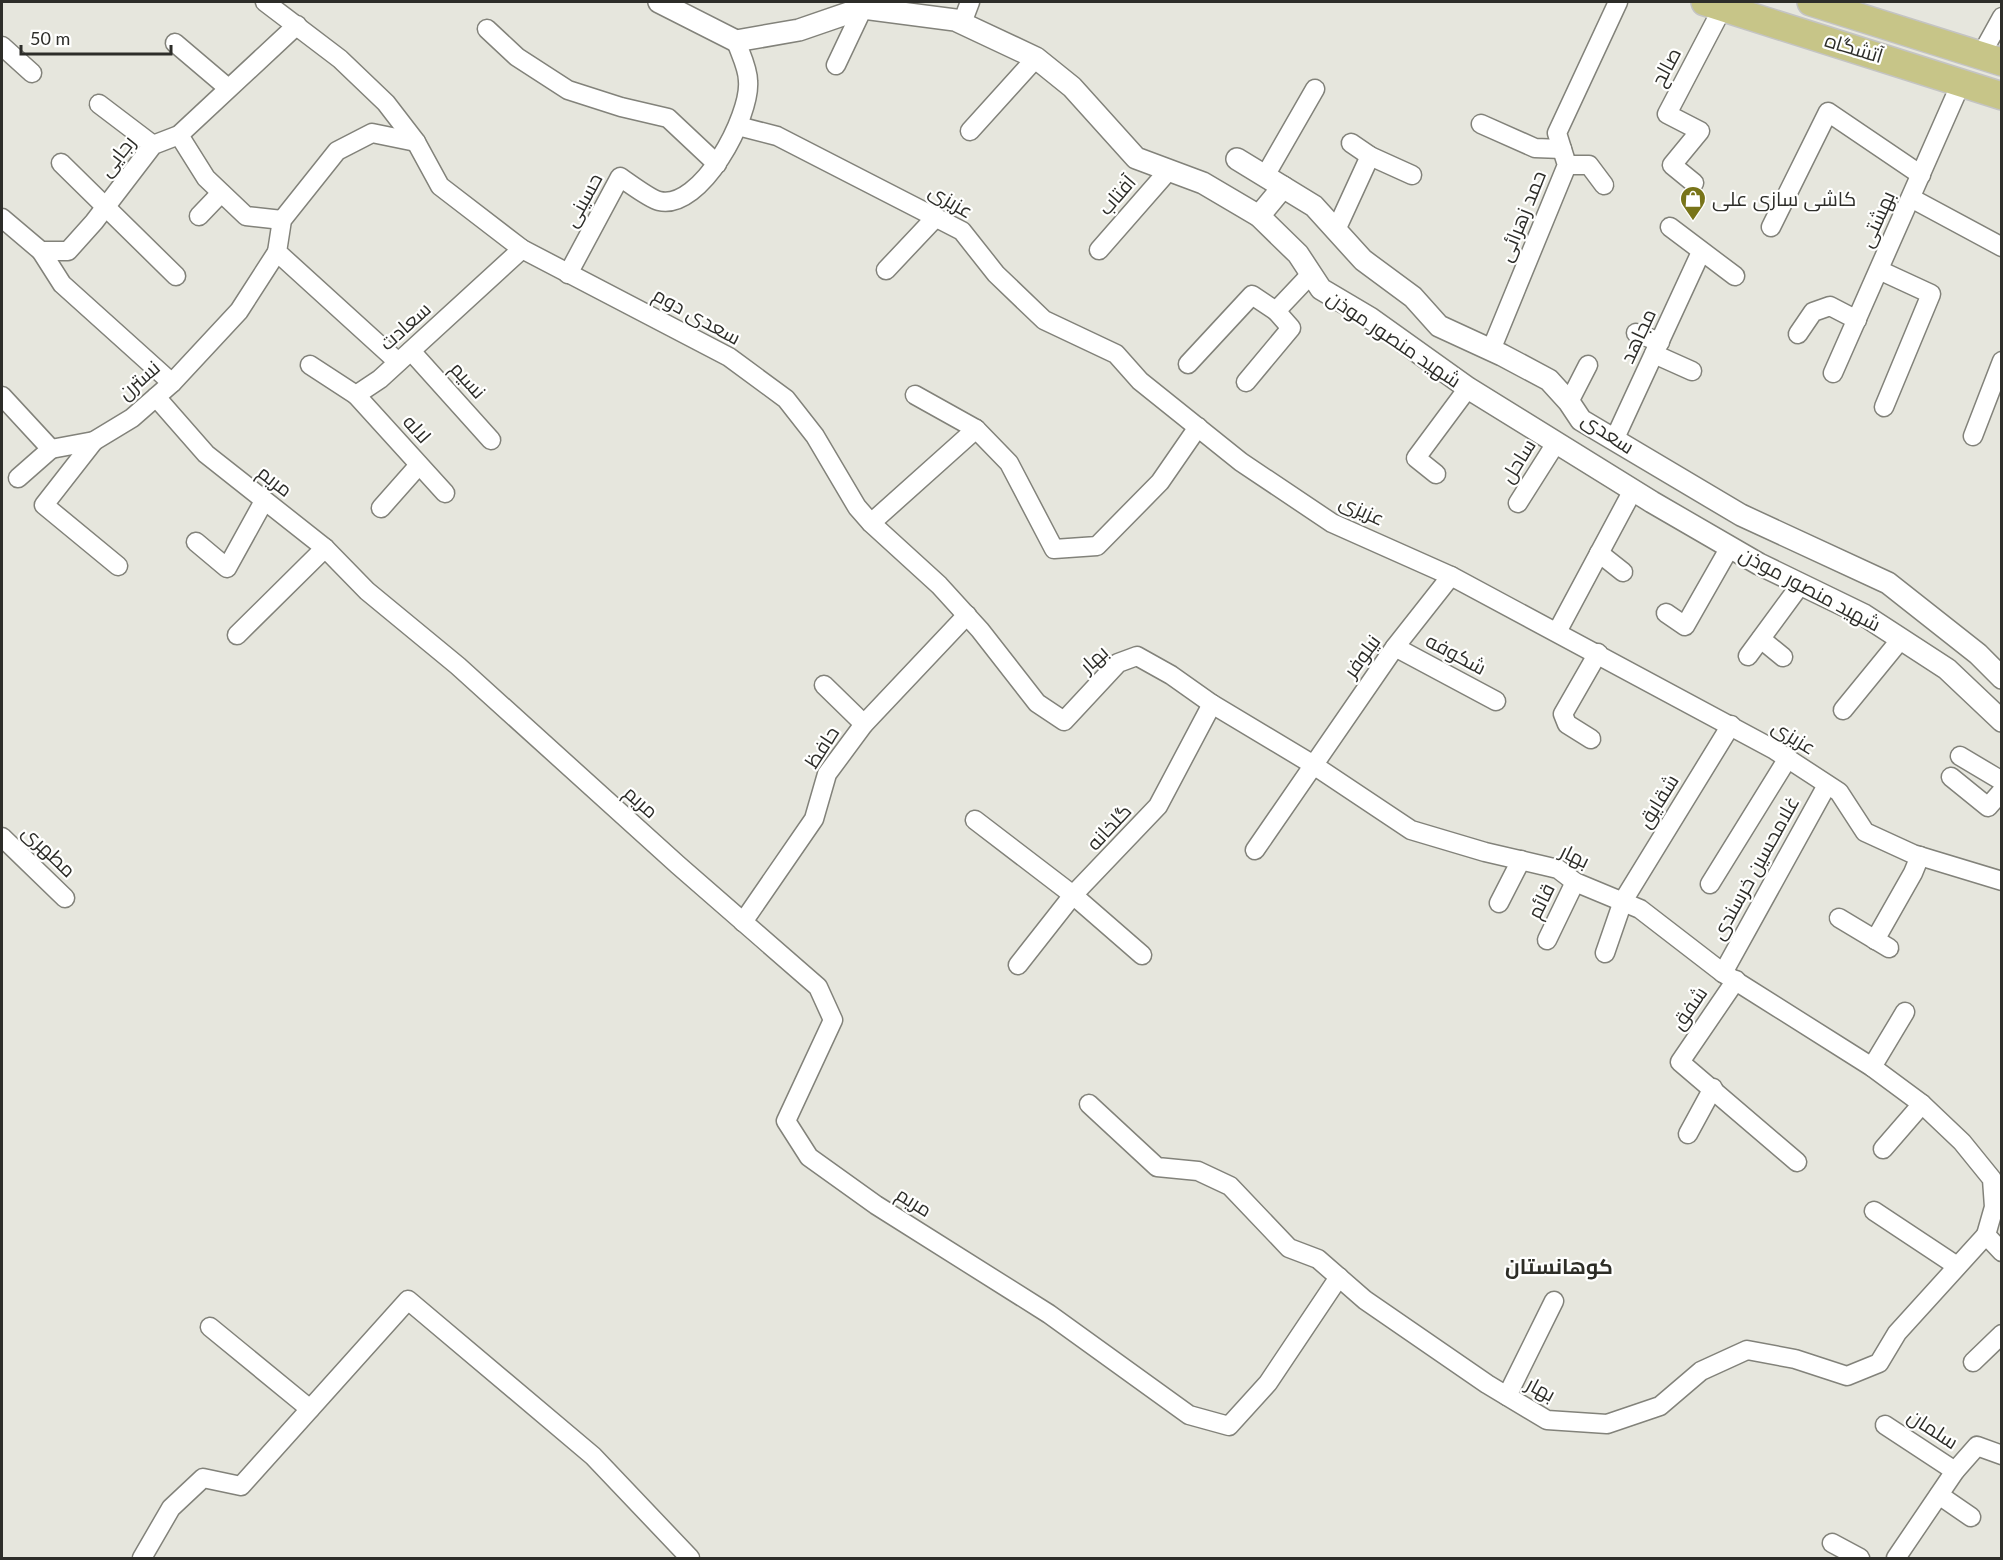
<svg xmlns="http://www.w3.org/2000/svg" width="2003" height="1560" font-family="Lato,Cairo,sans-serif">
<rect width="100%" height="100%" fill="#e6e6dd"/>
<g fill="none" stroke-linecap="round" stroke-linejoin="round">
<defs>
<g id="minor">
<polyline points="265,2 340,59 386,103 416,142 440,186 522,249 729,357 786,399 815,436 857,507 871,523 939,585 980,630 1037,703 1064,721 1118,663 1137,656 1171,675 1212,704 1312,764 1411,830 1485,852 1558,869 1575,882 1640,909 1723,973 1872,1067 1922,1104 1962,1142 1992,1179 1994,1207 1986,1235 2002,1252"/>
<polyline points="962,23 970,2"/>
<polyline points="487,29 517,57 568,90 621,107 668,118 717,164"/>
<polyline points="175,43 228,88"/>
<polyline points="2,46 32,73"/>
<polyline points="1981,55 2002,17"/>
<polyline points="836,65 863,8"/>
<polyline points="99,104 153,145"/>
<polyline points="1481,124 1535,148 1562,149"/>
<polyline points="738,126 777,136 962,231 996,274 1044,320 1116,354 1140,381 1241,462 1332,523 1451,576 1773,749 1839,792 1865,832 1913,854 2002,881"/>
<polyline points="970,131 1036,58"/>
<polyline points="179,135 206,178 246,216 282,220"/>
<polyline points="1351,143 1370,156 1412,175"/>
<polyline points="61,163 176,276"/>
<polyline points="1567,165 1589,165 1604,185"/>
<polyline points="1265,176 1315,89"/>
<polyline points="1694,183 1672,165 1700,131 1667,114 1723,7"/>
<polyline points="1911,198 2002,247"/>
<polyline points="199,216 221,193"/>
<polyline points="2,218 41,251 68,251 94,222 153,145 179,135 297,25"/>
<polyline points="1670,227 1735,276"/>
<polyline points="1771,227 1828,112 1921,175"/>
<polyline points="1336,230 1370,156"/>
<polyline points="1099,250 1169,170"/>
<polyline points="41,251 62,284 172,383"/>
<polyline points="886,270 936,217"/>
<polyline points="1879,270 1931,294 1884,407"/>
<path d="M568,274L620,177C629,183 650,199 659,201C701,211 751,116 748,81C748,68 740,53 736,41"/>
<polyline points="1276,311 1311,274"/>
<polyline points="1636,333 1660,342"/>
<polyline points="1798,334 1813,312 1830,306 1857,320"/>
<polyline points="1491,350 1567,165 1557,133 1618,2"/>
<polyline points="411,351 491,440"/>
<polyline points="1654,354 1692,371"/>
<polyline points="398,362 277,252 282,220 337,151 372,133 416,142"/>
<polyline points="1188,364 1252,295 1276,311 1291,328 1246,382"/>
<polyline points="310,365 356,395 380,379 522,249"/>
<polyline points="1833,373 1961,83"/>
<polyline points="356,395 445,493"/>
<polyline points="915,395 976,429"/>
<polyline points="2,396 51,449 94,441 132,418 172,383 239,311 277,252"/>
<polyline points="156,397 206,454 325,548 367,591 458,666 678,865 818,987 833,1020 786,1121 809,1157 876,1205 1049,1314 1189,1415 1229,1426 1268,1383 1339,1277"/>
<polyline points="1569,402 1588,365"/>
<polyline points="1973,436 2002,361"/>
<polyline points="1615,438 1701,252"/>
<polyline points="94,441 44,505 118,566"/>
<polyline points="1436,474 1416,458 1468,388"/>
<polyline points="18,478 51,449"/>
<polyline points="1518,503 1556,443"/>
<polyline points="381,508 419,465"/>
<polyline points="871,523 976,429 1009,463 1054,549 1097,546 1160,482 1198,427"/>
<polyline points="196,542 227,568 264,501"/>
<polyline points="1599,553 1623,572"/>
<polyline points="1666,613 1685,626 1730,547"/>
<polyline points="1557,632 1633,490"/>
<polyline points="237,635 325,548"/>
<polyline points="1761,639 1783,657"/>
<polyline points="1395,647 1496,701"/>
<polyline points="1748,656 1801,584"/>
<polyline points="824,685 864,724"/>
<polyline points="1843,710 1901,639"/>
<polyline points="1591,739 1567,724 1563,714 1598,653"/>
<polyline points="1960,756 2002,781"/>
<polyline points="1951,777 1988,807 2002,791"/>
<polyline points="975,820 1073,895 1142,955"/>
<polyline points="2,837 65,898"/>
<polyline points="1255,850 1395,647 1451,576"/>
<polyline points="1710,884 1788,758"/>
<polyline points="1499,903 1521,860"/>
<polyline points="1839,918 1889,948"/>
<polyline points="743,922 814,819 827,774 864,724 967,615"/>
<polyline points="1547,940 1575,882"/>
<polyline points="1875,940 1913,873 1920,856"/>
<polyline points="1605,953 1623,901 1731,725"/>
<polyline points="1018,965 1073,895 1158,806 1212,704"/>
<polyline points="1723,973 1827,785"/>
<polyline points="1736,980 1680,1062 1797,1162"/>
<polyline points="1872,1067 1905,1012"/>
<polyline points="1089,1104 1157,1167 1198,1171 1230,1186 1289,1248 1318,1259 1365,1300 1487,1384 1547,1420 1607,1424 1660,1406 1701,1371 1747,1350 1795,1359 1847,1376 1879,1363 1897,1333 1986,1235"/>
<polyline points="1688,1134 1713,1088"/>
<polyline points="1883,1149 1922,1104"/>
<polyline points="1874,1211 1957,1266"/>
<polyline points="210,1327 310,1409"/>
<polyline points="1973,1362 2002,1334"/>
<polyline points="1507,1396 1554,1301"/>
<polyline points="1885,1425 1955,1471"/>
<polyline points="1939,1495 1971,1517"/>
<polyline points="1832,1543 1860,1558"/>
<polyline points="142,1558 171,1508 203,1478 241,1486 408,1300 593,1456 690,1558"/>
<polyline points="1896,1558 1955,1471 1977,1446 2002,1455"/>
</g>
<g id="tertiary">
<polyline points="659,2 736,41 799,30 863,8 955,20 1036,58 1072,87 1136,158 1203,183 1259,216 1298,254 1321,289 1370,318 1468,388 1652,502 1759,564 1864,615 1947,669 2002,721"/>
<polyline points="1237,159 1314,206 1363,260 1413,297 1439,326 1502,355 1549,380 1569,402 1581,420 1741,515 1888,583 1978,654 2002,678"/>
<polyline points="1259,216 1283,187"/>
</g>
<g id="primary">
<polyline points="1705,2 2002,96"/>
<polyline points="1811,2 2002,62"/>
</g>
</defs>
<use href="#minor" stroke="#82827a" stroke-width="21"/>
<use href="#tertiary" stroke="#82827a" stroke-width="24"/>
<use href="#primary" stroke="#c4c4c3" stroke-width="30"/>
<use href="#minor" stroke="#fff" stroke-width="18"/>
<use href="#tertiary" stroke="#fff" stroke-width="21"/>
<use href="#primary" stroke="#c7c588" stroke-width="27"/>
</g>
<defs>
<symbol id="shop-pin" viewBox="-11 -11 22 30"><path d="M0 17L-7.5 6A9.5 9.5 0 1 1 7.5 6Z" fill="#787419" stroke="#fffffe"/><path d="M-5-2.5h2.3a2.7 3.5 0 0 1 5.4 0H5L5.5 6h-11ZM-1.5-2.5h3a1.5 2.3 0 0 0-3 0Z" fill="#fff"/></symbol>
</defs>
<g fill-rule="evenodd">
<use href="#shop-pin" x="1678" y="184" width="30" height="40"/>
</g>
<g text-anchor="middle" stroke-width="4.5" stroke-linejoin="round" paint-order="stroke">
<g font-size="20" fill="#2d2d29" stroke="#fffffe">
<text transform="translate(1854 48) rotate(17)" y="7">آتشگاه</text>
<text transform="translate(1666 67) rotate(-62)" y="7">صالح</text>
<text transform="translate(117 156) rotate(-52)" y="7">رجایی</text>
<text transform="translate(1117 195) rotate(-49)" y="7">آفتاب</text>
<text transform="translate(583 200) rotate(-61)" y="7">حسینی</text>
<text transform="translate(951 201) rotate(31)" y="7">عزیزی</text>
<text transform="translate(1522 216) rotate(-68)" y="7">حمد زهرائی</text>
<text transform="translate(1877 219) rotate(-66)" y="7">بهشتی</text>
<text transform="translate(697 316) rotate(29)" y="7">سعدی دوم</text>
<text transform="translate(405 326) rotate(-42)" y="7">سعادت</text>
<text transform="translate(1638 336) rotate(-65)" y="7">مجاهد</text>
<text transform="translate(1394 339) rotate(34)" y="7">شهید منصور موذن</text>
<text transform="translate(139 380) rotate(-41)" y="7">نسترن</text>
<text transform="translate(468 380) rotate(48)" y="7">نسیم</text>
<text transform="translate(417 429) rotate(48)" y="7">لاله</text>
<text transform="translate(1608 433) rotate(33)" y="7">سعدی</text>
<text transform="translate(1518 461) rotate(-58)" y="7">ساحل</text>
<text transform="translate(275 481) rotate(38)" y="7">مریم</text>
<text transform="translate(1362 510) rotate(25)" y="7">عزیزی</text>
<text transform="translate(1810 589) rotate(28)" y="7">شهید منصور موذن</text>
<text transform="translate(1456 654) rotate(28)" y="7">شکوفه</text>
<text transform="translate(1362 656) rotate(-54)" y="7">نیلوفر</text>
<text transform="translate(1094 659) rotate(-42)" y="7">بهار</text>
<text transform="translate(1794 737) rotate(32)" y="7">عزیزی</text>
<text transform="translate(822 747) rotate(-57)" y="7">حافظ</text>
<text transform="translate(1658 801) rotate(-58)" y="7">شقایق</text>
<text transform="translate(641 802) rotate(42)" y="7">مریم</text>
<text transform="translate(1109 827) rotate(-47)" y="7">گلخانه</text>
<text transform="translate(49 851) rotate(44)" y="7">مطهری</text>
<text transform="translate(1575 856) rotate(26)" y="7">بهار</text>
<text transform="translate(1755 868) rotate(-61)" y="7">غلامحسین خرسندی</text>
<text transform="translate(1541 901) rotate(-64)" y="7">قائم</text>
<text transform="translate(1689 1008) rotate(-55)" y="7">شفق</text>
<text transform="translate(914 1202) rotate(32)" y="7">مریم</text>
<text transform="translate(1541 1389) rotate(28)" y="7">بهار</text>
<text transform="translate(1933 1429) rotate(33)" y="7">سلمان</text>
</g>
<g font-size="20" fill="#2d2d29" stroke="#fffffe" text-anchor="start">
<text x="1712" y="206">کاشی سازی علی</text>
</g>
<g font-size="21" font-weight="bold" fill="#2d2d26" stroke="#fffffe">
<text x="1559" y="1274">کوهانستان</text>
</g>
</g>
<rect width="2003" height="1560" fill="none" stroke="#2d2d29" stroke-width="6"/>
<path d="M21 45v9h150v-9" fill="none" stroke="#2d2d29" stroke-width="3"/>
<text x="30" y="45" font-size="18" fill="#2d2d29" stroke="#fffffe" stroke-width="4.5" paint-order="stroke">50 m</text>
</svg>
